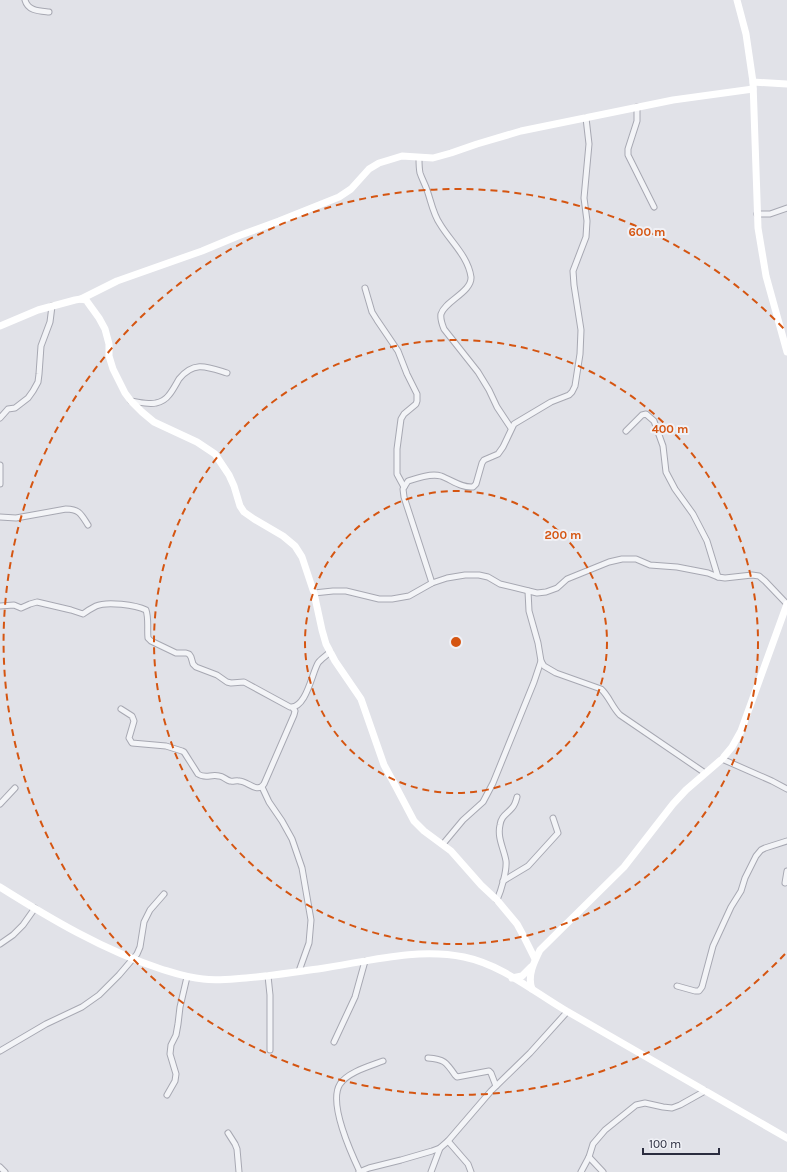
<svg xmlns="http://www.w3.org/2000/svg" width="787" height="1172" font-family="Karla,sans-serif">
<rect width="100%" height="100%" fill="#e1e2e8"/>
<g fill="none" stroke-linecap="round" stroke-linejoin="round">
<defs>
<g id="street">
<path d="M25,0C28,11 39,11 49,12"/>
<polyline points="637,107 637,121 628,149 628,155 654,207"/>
<path d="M419,158C419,162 419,168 420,173C422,179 425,184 427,190C431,201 433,214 440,224C450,241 468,256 471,277C472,292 445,301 441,314C440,319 442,324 444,329L478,372L489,390L497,407L511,428"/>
<polyline points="757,214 770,214 787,208"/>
<polyline points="365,288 372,312 377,320 398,351 407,374 417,394 417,401 416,404 404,414 401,419 397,449 397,474 404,487"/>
<path d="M131,401C139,402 149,405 156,403C161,402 166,399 169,395C173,390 176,384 179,379C194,360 208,367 227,373"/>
<polyline points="0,418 8,409 15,408 28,398 33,391 38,382 39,374 41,346 50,322 52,306"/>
<polyline points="626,431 642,415 646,414 654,421 663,446 666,472 675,489 693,514 707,541 718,577"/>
<polyline points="0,465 0,484"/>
<path d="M0,517L16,518L66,509C79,509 81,514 88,525"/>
<path d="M432,583L404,497L403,489L408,481C417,478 431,473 441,476C452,480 461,488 473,487L476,484L482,463L484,460L498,454L503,447L514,424L551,402L569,395L572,392L575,386L580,354L581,330L574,285L573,271L586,237L587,221L584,198L589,144L586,118"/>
<path d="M528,591L529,611L538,643L541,661L544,666L556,673L601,689C609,696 612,707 620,715L705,773"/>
<polyline points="314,593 333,591 346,591 379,599 392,599 409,596 432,583 447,578 465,575 479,575 488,577 500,584 537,593 546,592 557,588 567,579 609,562 622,559 636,559 650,565 677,567 708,573 718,577 725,578 752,575 759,576 765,581 787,604"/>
<path d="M0,606L14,605L21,608L30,604L37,602L71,610L83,614C87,611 92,608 96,606C107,601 136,605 146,610C149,619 147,629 148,638L151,641L176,653H186L189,654L191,657L193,664L196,667L217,675L227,682L231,683L244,682L290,707C306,709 312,673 318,663C321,659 326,656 330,652"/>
<path d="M121,709L132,716L134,721L129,738L132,743L166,746L182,751L184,752L198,774C205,779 211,774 219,776C223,776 226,780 230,781C233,782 236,780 239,781C248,781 257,794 264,784L294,715L295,711L293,708"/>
<polyline points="722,759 772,781 787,789"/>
<polyline points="262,787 269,802 282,821 292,839 302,868 311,920 309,943 299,971"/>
<polyline points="0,804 15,788"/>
<polyline points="443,844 463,820 483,802 493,783 534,682 541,661"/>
<polyline points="503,881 528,866 558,833 553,818"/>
<polyline points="785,883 787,871"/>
<path d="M497,900C501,891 507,871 506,861C504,849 497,838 500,825C501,816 507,814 512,808C515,805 516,801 517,797"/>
<polyline points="0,944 13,935 23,925 35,908"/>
<polyline points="268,976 270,995 270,1050"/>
<polyline points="677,986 695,991 699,991 702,987 713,946 731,907 741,891 745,878 756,856 761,850 765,848 787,841"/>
<polyline points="334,1042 355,997 365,961"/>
<polyline points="0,1051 46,1024 82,1007 99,995 119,975 137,954 140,947 144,922 150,910 164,894"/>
<path d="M428,1058C444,1059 446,1062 455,1075L457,1077L489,1071L491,1073L496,1086"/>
<polyline points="167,1095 175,1081 176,1074 170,1054 171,1045 176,1035 178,1024 180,1007 187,977"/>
<polyline points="228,1133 235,1144 237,1149 239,1172"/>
<polyline points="448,1141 468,1164 471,1172"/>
<polyline points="589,1157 603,1172"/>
<polyline points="0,1167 5,1172"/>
<polyline points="359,1172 369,1168 401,1160 432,1151 440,1148 448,1141 491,1091 530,1053 567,1012"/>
<path d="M360,1172C351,1153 328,1103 340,1084C348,1072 370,1066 383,1061"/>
<polyline points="431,1172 440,1148"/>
<polyline points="581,1172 589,1157 593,1144 605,1130 636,1105 645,1103 663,1107 672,1108 680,1105 705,1091"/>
</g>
</defs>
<use href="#street" stroke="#a7a8b2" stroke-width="7"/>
<use href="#street" stroke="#f3f4f7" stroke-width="5"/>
<g stroke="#fff" stroke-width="7">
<polyline points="737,0 746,34 753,82 758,228 766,276 787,352"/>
<polyline points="753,82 787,84"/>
<polyline points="81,299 117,281 202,251 238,236 279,221 339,197 351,189 369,169 379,163 389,160 402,156 433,158 451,153 477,144 521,131 673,100 753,89"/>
<polyline points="0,326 38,310 75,300 81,299 86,300 99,318 105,329 109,344 109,356 113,369 125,393 131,401 142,412 154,422 197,442 215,454 229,475 234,486 240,506 244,512 254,519 283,536 295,546 302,557 314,593 322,630 326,644 335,661 361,699 384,765 395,785 414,821 424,831 451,851 481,885 497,900 517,924 523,935 535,959"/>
<path d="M0,887C51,919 103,950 161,969C174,973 188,978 203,979C217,981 231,979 246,978C270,976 294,972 318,969C366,962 416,947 464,957C503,965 535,993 570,1013C642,1055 715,1096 787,1138"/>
<polyline points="512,978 522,976 531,967"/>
<path d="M532,989C527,976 534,962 540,950L624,867L673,804L686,790L722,759L732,747L741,731L787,604"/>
</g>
</g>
<g fill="none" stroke="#d55511" stroke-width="2" stroke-dasharray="7 5">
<circle cx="456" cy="642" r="151"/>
<circle cx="456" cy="642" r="302"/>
<path d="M785 954A453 453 0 1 1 785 330"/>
</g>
<circle cx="456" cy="642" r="6" fill="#d55511" stroke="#f0f1f6" stroke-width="2"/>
<g font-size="12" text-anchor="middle" font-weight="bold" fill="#d55511" stroke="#f0f1f6" stroke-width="4" stroke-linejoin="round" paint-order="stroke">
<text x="647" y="236">600 m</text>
<text x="670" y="433">400 m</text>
<text x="563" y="539">200 m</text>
</g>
<path d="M643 1148v6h76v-6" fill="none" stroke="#2b2d3f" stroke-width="2"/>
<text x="649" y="1148" font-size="12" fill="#2b2d3f" stroke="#f0f1f6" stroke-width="3" paint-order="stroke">100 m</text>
</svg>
